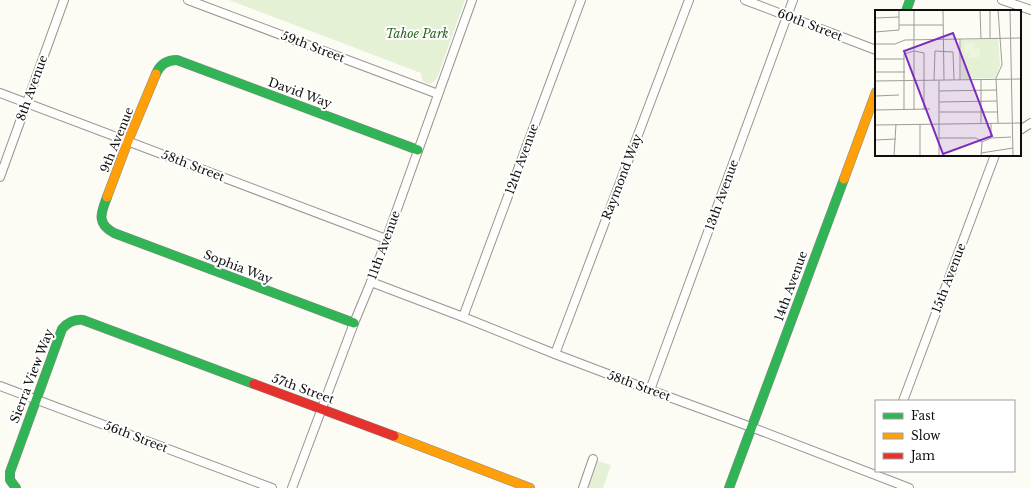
<svg xmlns="http://www.w3.org/2000/svg" width="1031" height="488" font-family="'Libre Baskerville',serif">
<rect width="100%" height="100%" fill="#fcfbf4"/>
<g fill="#e4f1d4">
<path d="M229,0H465L437,78C430,88 421,84 421,73Z"/>
<polygon points="598,461 611,465 603,488 588,488"/>
</g>
<g fill="none" stroke-linecap="round" stroke-linejoin="round">
<defs>
<g id="street">
<polyline points="188,0 438,94"/>
<polyline points="745,0 876,50"/>
<polyline points="1002,0 1031,10"/>
<polyline points="0,93 386,239"/>
<polyline points="1020,130 1031,123"/>
<polyline points="0,177 64,0"/>
<polyline points="371,282 463,317 555,354 650,390 751,427 909,488"/>
<polyline points="463,317 581,0"/>
<polyline points="555,354 689,0"/>
<polyline points="0,386 272,488"/>
<polyline points="650,390 793,0"/>
<polyline points="903,401 995,155"/>
<polyline points="292,488 354,323 371,282 472,0"/>
<polyline points="583,488 593,459"/>
</g>
<g id="fast">
<polyline points="906,11 910,0"/>
<path d="M156,74C160,64 167,60 177,60L418,150"/>
<path d="M107,197C101,213 96,223 114,233L354,323"/>
<path d="M16,488L10,480V472L62,329C68,322 74,319 83,320L254,384"/>
<polyline points="729,488 844,179"/>
</g>
<g id="slow">
<polyline points="844,179 876,92"/>
<polyline points="107,197 128,141 156,74"/>
<polyline points="394,436 530,488"/>
</g>
<polyline id="jam" points="254,384 394,436"/>
</defs>
<use href="#street" stroke="#969592" stroke-width="10"/>
<use href="#fast" stroke="#8c8c89" stroke-width="10"/>
<use href="#slow" stroke="#8c8c89" stroke-width="10"/>
<use href="#jam" stroke="#8c8c89" stroke-width="10"/>
<use href="#street" stroke="#fffefd" stroke-width="8"/>
<use href="#fast" stroke="#30b455" stroke-width="9"/>
<use href="#slow" stroke="#ff9f0a" stroke-width="9"/>
<use href="#jam" stroke="#e5322d" stroke-width="9"/>
</g>
<g text-anchor="middle" stroke-width="4" stroke-linejoin="round" paint-order="stroke">
<g font-size="12" fill="#0f0f0f" stroke="#fff">
<text transform="translate(810 25) rotate(21)" y="4">60th Street</text>
<text transform="translate(313 47) rotate(21)" y="4">59th Street</text>
<text transform="translate(32 88) rotate(-70)" y="4">8th Avenue</text>
<text transform="translate(300 93) rotate(20)" y="4">David Way</text>
<text transform="translate(117 140) rotate(-68)" y="4">9th Avenue</text>
<text transform="translate(522 159) rotate(-70)" y="4">12th Avenue</text>
<text transform="translate(193 166) rotate(21)" y="4">58th Street</text>
<text transform="translate(622 177) rotate(-69)" y="4">Raymond Way</text>
<text transform="translate(722 195) rotate(-70)" y="4">13th Avenue</text>
<text transform="translate(384 245) rotate(-70)" y="4">11th Avenue</text>
<text transform="translate(238 267) rotate(21)" y="4">Sophia Way</text>
<text transform="translate(949 278) rotate(-69)" y="4">15th Avenue</text>
<text transform="translate(791 286) rotate(-70)" y="4">14th Avenue</text>
<text transform="translate(32 376) rotate(-69)" y="4">Sierra View Way</text>
<text transform="translate(639 386) rotate(20)" y="4">58th Street</text>
<text transform="translate(303 389) rotate(20)" y="4">57th Street</text>
<text transform="translate(136 437) rotate(21)" y="4">56th Street</text>
</g>
<g font-size="12" font-style="italic" fill="#2b661f" stroke="#fff">
<text x="417" y="38">Tahoe Park</text>
</g>
</g>
<g transform="translate(875 10)">
<rect width="146" height="146" fill="#fcfbf4"/>
<path d="M123,29L125,55L120,68L86,69V30Z" fill="#e4f1d4"/>
<path d="M89,33H100L99,38L105,37V47L93,48L95,43L90,44Z" fill="#eef5de"/>
<path fill="none" stroke="#9d9d98" stroke-width="1" d="M39,0V100M68,0L69,70M105,0L106,29M115,0V28M135,0L138,146M0,8L24,7M24,15H68M0,22L24,20V0M85,29V70M0,34H20L30,30L146,28M0,49H29M0,62H30M59,70L60,41L78,42L79,70M106,70V114M0,71L146,69M64,71V146M64,81L122,80M0,86L24,85M64,92L122,91M0,100L55,99M29,100V44L39,41L49,43V100M64,102H122M116,113V128M123,113L121,68L127,55L123,0M45,114V146M0,115L146,113M64,128H101L107,132M0,130L21,129M107,132L116,128L136,127M106,143L138,138M19,146L21,114M106,146L107,132"/>
<path fill="#7b2cbf" fill-opacity="0.15" stroke="#7b2cbf" stroke-width="2" d="M78,23L117,126L68,144L29,41Z"/>
<rect width="146" height="146" fill="none" stroke="#0f0f0f" stroke-width="2"/>
</g>
<rect x="875" y="400" width="140" height="72" fill="#ffffff" stroke="#9f9f9f"/>
<rect x="883" y="413" width="20" height="6" fill="#30b455" stroke="#9f9f9f"/>
<text x="911" y="420" font-size="12" fill="#0f0f0f">Fast</text>
<rect x="883" y="433" width="20" height="6" fill="#ff9f0a" stroke="#9f9f9f"/>
<text x="911" y="440" font-size="12" fill="#0f0f0f">Slow</text>
<rect x="883" y="453" width="20" height="6" fill="#e5322d" stroke="#9f9f9f"/>
<text x="911" y="460" font-size="12" fill="#0f0f0f">Jam</text>
</svg>
